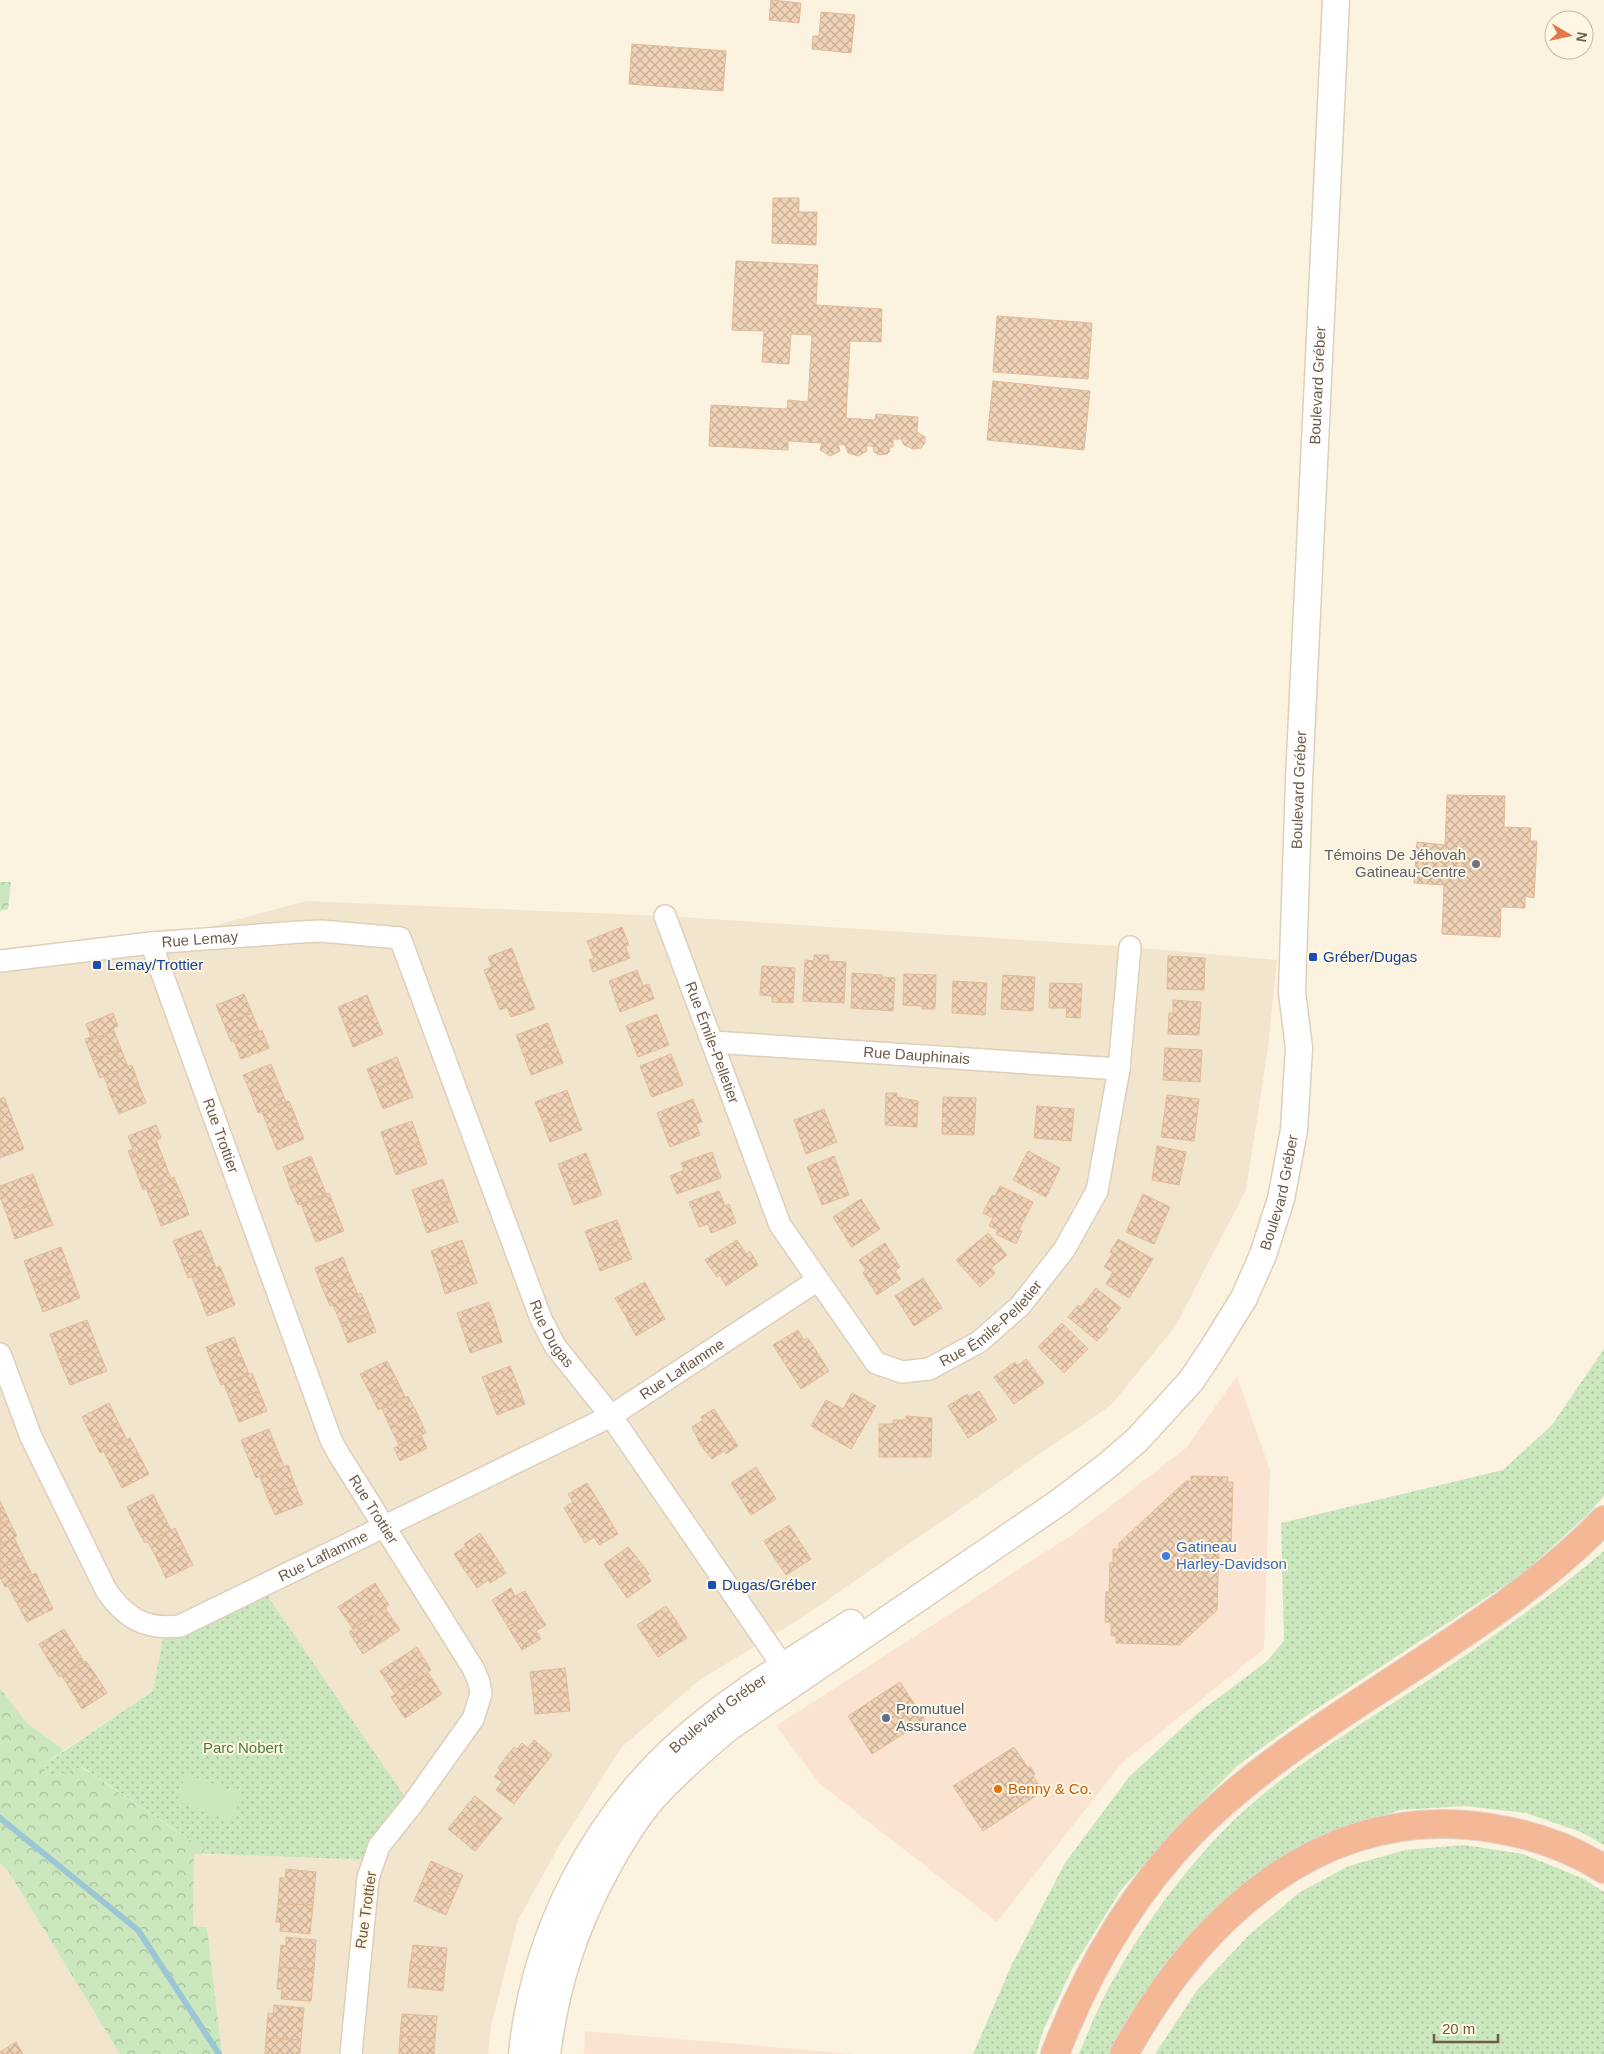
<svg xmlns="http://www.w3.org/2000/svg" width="1604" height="2054" font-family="Helvetica,sans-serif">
<defs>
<pattern id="grass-dots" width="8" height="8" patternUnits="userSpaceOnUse" patternTransform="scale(1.25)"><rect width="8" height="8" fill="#cbe7be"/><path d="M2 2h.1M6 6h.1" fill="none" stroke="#a9be9c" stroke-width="1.8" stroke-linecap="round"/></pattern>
<pattern id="forest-crowns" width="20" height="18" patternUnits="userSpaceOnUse" patternTransform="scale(1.25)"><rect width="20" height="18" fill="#cbe7be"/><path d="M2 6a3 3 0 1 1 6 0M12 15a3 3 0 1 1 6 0" fill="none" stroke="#a9be9c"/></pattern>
<pattern id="building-cross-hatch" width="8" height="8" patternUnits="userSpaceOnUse" patternTransform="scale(1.25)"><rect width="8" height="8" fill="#f0d3b7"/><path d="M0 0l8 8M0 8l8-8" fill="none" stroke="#c7ae97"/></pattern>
</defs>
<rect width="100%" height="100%" fill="#fbf3df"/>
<g fill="#f2e5ce">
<polygon points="306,901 665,916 1130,947 1277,960 1268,1048 1246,1190 1175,1327 1111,1405 798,1620 698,1681 621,1748 559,1846 518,1920 491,2026 488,2054 222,2054 207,1927 193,1926 194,1854 374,1859 165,1627 153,1691 64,1750 27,1723 0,1688 0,961 151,943"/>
<polygon points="0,1863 8,1871 120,2054 0,2054"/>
</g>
<g fill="#fbe3d2">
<polygon points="1237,1376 1270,1470 1264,1649 1122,1763 997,1922 820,1784 776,1726 1075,1533 1186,1448"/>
<polygon points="585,2031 854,2054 584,2054"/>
</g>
<g fill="url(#grass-dots)">
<polygon points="1604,1349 1604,1496 1586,1516 1524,1573 1307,1715 1237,1766 1183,1821 1121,1890 1073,1967 1043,2031 1036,2054 973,2054 1012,1964 1065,1863 1129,1777 1198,1713 1266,1662 1284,1641 1281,1523 1503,1470 1552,1425"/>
<path d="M1604,1551V1845L1581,1832L1526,1813L1465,1806L1400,1810L1337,1831L1270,1867L1114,2054H1079C1088,2032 1097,2010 1108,1989C1141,1929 1181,1873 1229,1825C1285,1770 1355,1728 1421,1685C1485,1643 1546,1600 1604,1551Z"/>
<polygon points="260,1585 411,1806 374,1860 211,1854 82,1767 49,1778 42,1766 153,1691 165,1627"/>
<polygon points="1464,1845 1523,1854 1584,1879 1604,1892 1604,2054 1155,2054 1198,1989 1249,1935 1300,1892 1349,1866 1405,1850"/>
</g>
<g fill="url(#forest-crowns)">
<polygon points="0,882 11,882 8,909 0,911"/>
<polygon points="0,1688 27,1723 64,1750 42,1766 49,1778 81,1767 211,1854 194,1854 193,1926 207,1927 222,2054 120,2054 8,1871 0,1863"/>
</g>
<polygon fill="#cbe7be" points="186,1774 242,1794 233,1821 177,1801"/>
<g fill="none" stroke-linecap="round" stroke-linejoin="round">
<polyline stroke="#9bc6d5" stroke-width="6" points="0,1818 138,1930 219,2054"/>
</g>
<g fill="url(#building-cross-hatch)" stroke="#e2bb98">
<polygon points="771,0 801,3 799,23 769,20"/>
<polygon points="821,12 855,15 851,53 812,49 813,36 819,36"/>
<polygon points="632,44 726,51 723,91 629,84"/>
<polygon points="773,198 799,198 799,212 817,212 816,245 772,243"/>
<polygon points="736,261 818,265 816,305 882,309 881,342 850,341 846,418 875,420 876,414 918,417 917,432 925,437 925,443 921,448 913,449 904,445 901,439 893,439 893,447 889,447 890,451 887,454 879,455 874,452 873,446 866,446 867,451 858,456 848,453 845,445 838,444 840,451 830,456 820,450 822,443 788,441 788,450 709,446 711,405 787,409 788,400 808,402 812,335 791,334 789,364 762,362 764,331 732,330"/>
<polygon points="997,316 1092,323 1088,379 993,372"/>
<polygon points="993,381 1090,391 1084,450 987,440"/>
<polygon points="1447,795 1505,796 1504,827 1531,828 1530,841 1537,841 1534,898 1525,896 1525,908 1501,907 1500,937 1442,934 1444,885 1414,883 1417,842 1445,845"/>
<polygon points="622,927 629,945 625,946 630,958 593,972 589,960 594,958 587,941"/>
<polygon points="512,948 523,979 492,990 484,970 492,967 488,957"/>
<polygon points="814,955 829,955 829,961 846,962 844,1003 803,1001 805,960 814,961"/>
<polygon points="1168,956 1205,958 1204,990 1167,989"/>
<polygon points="762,966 795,968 793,1003 772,1002 772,996 760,995"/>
<polygon points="637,970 643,986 649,984 654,999 620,1012 609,981"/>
<polygon points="852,973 882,975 882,977 895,978 893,1011 851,1008"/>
<polygon points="904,974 936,975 935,1009 922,1009 922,1006 903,1005"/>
<polygon points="1003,975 1035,977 1033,1011 1001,1009"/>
<polygon points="523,979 535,1009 511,1017 507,1007 500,1010 492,990"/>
<polygon points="953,981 987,983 985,1015 952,1013"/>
<polygon points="1050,983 1082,984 1080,1018 1066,1017 1067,1008 1049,1008"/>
<polygon points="244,994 252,1013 224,1024 216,1005"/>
<polygon points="367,995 375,1015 345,1026 338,1007"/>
<polygon points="1173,1000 1201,1002 1199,1035 1168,1034 1169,1013 1173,1013"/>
<polygon points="113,1013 118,1026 113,1028 114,1031 86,1042 85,1039 91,1037 86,1024"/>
<polygon points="252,1013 259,1031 231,1042 224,1024"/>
<polygon points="657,1014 669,1045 638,1057 626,1026"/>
<polygon points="375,1015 383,1034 353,1047 345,1026"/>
<polygon points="548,1023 555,1043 524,1056 516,1035"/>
<polygon points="262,1030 269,1048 241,1059 234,1041"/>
<polygon points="114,1031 121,1049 93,1060 86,1042"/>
<polygon points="555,1043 563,1063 531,1075 524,1056"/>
<polygon points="1165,1048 1202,1050 1200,1082 1163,1080"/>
<polygon points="121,1049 128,1067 100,1078 93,1060"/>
<polygon points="671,1054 683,1085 652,1097 640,1066"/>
<polygon points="397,1057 405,1078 375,1089 367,1069"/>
<polygon points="271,1064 278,1082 251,1094 243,1075"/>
<polygon points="132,1065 139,1085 111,1096 104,1076"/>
<polygon points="405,1078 413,1097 383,1109 375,1089"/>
<polygon points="278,1082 286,1102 258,1113 251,1094"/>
<polygon points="139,1085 146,1103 119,1114 111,1096"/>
<polygon points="567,1090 574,1110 543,1122 535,1102"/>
<polygon points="886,1093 897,1093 897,1097 918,1101 917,1127 885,1125"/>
<polygon points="1167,1095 1199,1099 1194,1141 1161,1137"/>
<polygon points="4,1097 14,1123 0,1129 0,1099"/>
<polygon points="943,1097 976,1098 974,1135 942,1134"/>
<polygon points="693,1099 702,1122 696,1124 700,1135 670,1147 657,1113"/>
<polygon points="289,1101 296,1118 269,1130 262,1112"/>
<polygon points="1037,1106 1074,1109 1071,1141 1034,1138"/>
<polygon points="824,1109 837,1142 806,1154 794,1120"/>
<polygon points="574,1110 582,1130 550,1142 543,1122"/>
<polygon points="296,1118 304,1139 277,1150 269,1130"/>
<polygon points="412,1121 420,1144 389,1155 381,1132"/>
<polygon points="14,1123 24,1149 0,1158 0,1129"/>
<polygon points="156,1125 161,1138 156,1141 158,1145 130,1156 128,1151 133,1149 128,1136"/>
<polygon points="420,1144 427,1164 396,1175 389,1155"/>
<polygon points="158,1145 165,1163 137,1174 130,1156"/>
<polygon points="1157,1146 1186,1152 1179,1185 1152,1180"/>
<polygon points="1028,1151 1060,1168 1046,1197 1013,1180"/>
<polygon points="712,1152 721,1178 677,1194 670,1176 684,1170 681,1163"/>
<polygon points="586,1153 594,1174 566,1185 558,1164"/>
<polygon points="311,1156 319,1176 290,1187 283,1167"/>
<polygon points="834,1156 849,1195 822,1205 807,1167"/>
<polygon points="165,1163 171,1179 174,1177 175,1180 147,1191 147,1188 143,1190 137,1174"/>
<polygon points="33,1174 43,1200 7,1215 0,1197 0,1186"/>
<polygon points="594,1174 602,1195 574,1205 566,1185"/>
<polygon points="319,1176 326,1194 298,1205 290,1187"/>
<polygon points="443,1179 450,1200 420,1213 412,1190"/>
<polygon points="175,1180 183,1198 155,1209 147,1191"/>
<polygon points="1000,1186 1033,1202 1019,1230 1022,1231 1016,1244 996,1234 998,1230 989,1226 993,1218 983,1213 992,1195 995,1196"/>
<polygon points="719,1191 725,1206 729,1204 736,1223 711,1233 708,1224 699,1227 689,1202"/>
<polygon points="329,1193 337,1214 309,1225 301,1204"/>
<polygon points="1143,1194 1170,1207 1154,1244 1126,1232"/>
<polygon points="183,1198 189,1215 161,1226 155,1209"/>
<polygon points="861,1199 880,1229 852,1247 833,1217"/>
<polygon points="43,1200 53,1225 15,1239 7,1215"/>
<polygon points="450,1200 458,1222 427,1233 420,1213"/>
<polygon points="337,1214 344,1231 316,1242 309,1225"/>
<polygon points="617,1220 624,1239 593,1252 585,1231"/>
<polygon points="201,1230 209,1249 181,1260 173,1241"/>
<polygon points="988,1233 1007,1255 991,1268 995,1273 980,1287 956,1260"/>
<polygon points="624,1239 632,1259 600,1271 593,1252"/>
<polygon points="1118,1239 1153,1259 1129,1298 1106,1284 1113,1272 1104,1267 1113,1253 1110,1252"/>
<polygon points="462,1240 469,1260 438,1271 431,1251"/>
<polygon points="737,1240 746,1254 750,1251 758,1265 726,1286 720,1275 717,1277 705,1260"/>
<polygon points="885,1243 900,1267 895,1271 901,1279 877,1295 863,1273 866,1270 859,1260"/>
<polygon points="61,1247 71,1273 34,1288 24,1261"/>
<polygon points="209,1249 216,1268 188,1278 181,1260"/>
<polygon points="343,1257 350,1276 322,1287 315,1268"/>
<polygon points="469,1260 477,1283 445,1294 438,1271"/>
<polygon points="220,1266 227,1284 199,1295 192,1277"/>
<polygon points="71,1273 80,1298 43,1312 34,1288"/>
<polygon points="350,1276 358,1295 330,1306 322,1287"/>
<polygon points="923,1278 942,1308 914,1326 895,1296"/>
<polygon points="645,1282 655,1301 626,1317 615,1298"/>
<polygon points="227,1284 235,1305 207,1316 199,1295"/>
<polygon points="1096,1288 1121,1308 1105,1327 1108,1329 1097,1341 1068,1317 1078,1305 1081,1307"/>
<polygon points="361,1293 369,1313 341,1324 333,1305"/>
<polygon points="655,1301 665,1319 636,1336 626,1317"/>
<polygon points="489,1302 496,1322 464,1334 457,1313"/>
<polygon points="369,1313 376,1332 348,1343 341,1324"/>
<polygon points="87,1320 97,1347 60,1361 50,1334"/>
<polygon points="496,1322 502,1342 470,1353 464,1334"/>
<polygon points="1062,1323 1088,1349 1064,1373 1038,1347"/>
<polygon points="798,1330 804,1340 808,1338 829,1371 801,1389 773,1345"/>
<polygon points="234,1337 242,1357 214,1368 206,1347"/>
<polygon points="97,1347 107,1371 70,1385 60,1361"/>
<polygon points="242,1357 249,1374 221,1385 214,1368"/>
<polygon points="1026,1359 1044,1383 1014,1404 994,1377 1015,1362 1017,1366"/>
<polygon points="387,1361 397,1380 370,1393 360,1374"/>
<polygon points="510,1366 518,1386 490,1397 482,1377"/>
<polygon points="252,1373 259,1391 231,1402 224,1384"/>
<polygon points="397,1380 405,1397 378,1410 370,1393"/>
<polygon points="518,1386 525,1404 497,1415 490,1397"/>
<polygon points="259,1391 267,1411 239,1422 231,1402"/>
<polygon points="979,1391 997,1420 968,1438 948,1406 967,1394 969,1397"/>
<polygon points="852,1393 876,1406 851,1449 811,1426 826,1400 843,1409"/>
<polygon points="408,1396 417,1413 390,1427 382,1409"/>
<polygon points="109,1403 118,1422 91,1435 82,1417"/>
<polygon points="714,1409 726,1428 700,1444 692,1427 703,1420 701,1417"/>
<polygon points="417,1413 426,1433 399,1445 390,1427"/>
<polygon points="906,1416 932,1418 931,1457 879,1457 879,1424 893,1424 893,1420 906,1420"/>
<polygon points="118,1422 127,1440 100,1453 91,1435"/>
<polygon points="726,1428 738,1446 726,1454 724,1451 712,1459 700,1444"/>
<polygon points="269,1429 277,1449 249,1460 241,1440"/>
<polygon points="421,1435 427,1448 400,1461 394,1448"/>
<polygon points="130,1438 139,1455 112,1468 104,1452"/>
<polygon points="277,1449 284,1467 256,1478 249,1460"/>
<polygon points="139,1455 149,1474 122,1488 112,1468"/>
<polygon points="288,1465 295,1485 267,1496 260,1477"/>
<polygon points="756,1467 766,1483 741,1499 731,1483"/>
<polygon points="1191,1476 1228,1477 1227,1482 1233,1482 1231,1546 1219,1546 1217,1610 1179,1645 1116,1643 1116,1636 1111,1636 1111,1622 1105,1622 1106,1592 1109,1592 1110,1562 1113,1563 1113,1549 1119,1549 1119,1543 1186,1481 1191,1481"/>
<polygon points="587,1483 603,1509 576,1528 564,1508 573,1502 568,1494"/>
<polygon points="766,1483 776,1499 751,1515 741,1499"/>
<polygon points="295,1485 303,1504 275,1515 267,1496"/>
<polygon points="153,1494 162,1512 136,1527 127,1507"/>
<polygon points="0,1501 9,1520 0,1524"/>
<polygon points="603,1509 618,1534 599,1545 594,1537 585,1543 576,1528"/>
<polygon points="162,1512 171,1530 145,1543 136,1527"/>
<polygon points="9,1520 17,1536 0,1545 0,1524"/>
<polygon points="789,1525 800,1542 775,1559 764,1541"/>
<polygon points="175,1528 183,1545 157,1559 148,1542"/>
<polygon points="480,1533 494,1554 466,1572 454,1554 466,1546 464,1544"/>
<polygon points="14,1538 24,1558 0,1569 0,1545"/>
<polygon points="800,1542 811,1559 786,1575 775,1559"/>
<polygon points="183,1545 193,1565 166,1578 157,1559"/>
<polygon points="628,1547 642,1564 615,1581 604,1564"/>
<polygon points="494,1554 506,1573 490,1583 488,1580 477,1588 466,1572"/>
<polygon points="24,1558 32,1575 5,1587 0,1577 0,1569"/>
<polygon points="642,1564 649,1574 647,1576 651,1581 627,1598 615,1581"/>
<polygon points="36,1573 44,1590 17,1603 8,1586"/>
<polygon points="375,1583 389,1605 353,1629 338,1607"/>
<polygon points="511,1588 515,1596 525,1591 536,1610 508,1627 492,1600"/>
<polygon points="44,1590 53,1609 27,1622 17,1603"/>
<polygon points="666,1606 677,1622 648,1642 637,1625"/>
<polygon points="385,1608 400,1630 363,1654 349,1632"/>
<polygon points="536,1610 546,1625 536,1631 541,1639 522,1650 508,1627"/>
<polygon points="677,1622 687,1638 658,1657 648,1642"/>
<polygon points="64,1629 74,1645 49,1661 39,1644"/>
<polygon points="74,1645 84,1662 59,1677 49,1661"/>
<polygon points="417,1647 431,1670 395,1694 380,1671"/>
<polygon points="86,1661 97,1677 72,1692 62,1676"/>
<polygon points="565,1668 568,1692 533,1695 530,1672"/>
<polygon points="428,1673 442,1694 405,1718 391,1697"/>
<polygon points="97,1677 107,1693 82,1709 72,1692"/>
<polygon points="900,1682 925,1720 872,1754 848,1716"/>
<polygon points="568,1692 570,1711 535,1714 533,1695"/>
<polygon points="534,1740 552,1755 533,1779 506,1757 514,1747 517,1749 522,1743 528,1748"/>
<polygon points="1014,1747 1028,1768 1030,1766 1035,1774 1033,1776 1043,1791 983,1831 953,1786"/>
<polygon points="506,1757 533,1779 514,1804 496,1790 502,1782 494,1777 500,1770 498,1768"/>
<polygon points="475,1796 502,1818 489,1834 460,1814"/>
<polygon points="460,1814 489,1834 475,1851 448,1829"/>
<polygon points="431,1861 463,1875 454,1896 422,1882"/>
<polygon points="286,1869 316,1872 313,1905 278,1904 280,1878 285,1878"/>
<polygon points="422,1882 454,1896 446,1915 414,1901"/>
<polygon points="278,1904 313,1905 310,1934 280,1931 281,1922 276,1922"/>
<polygon points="286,1937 316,1940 314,1970 279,1967 281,1945 286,1946"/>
<polygon points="413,1945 447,1948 445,1970 410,1966"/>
<polygon points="410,1966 445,1970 443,1991 408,1987"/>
<polygon points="279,1967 314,1970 311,2001 281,1999 282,1990 277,1989"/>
<polygon points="274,2005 304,2008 301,2040 266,2038 268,2013 273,2014"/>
<polygon points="402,2014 437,2016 435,2038 400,2036"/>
<polygon points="400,2036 435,2038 434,2054 399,2054"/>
<polygon points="266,2038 301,2040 300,2054 265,2054"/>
<polygon points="16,2042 23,2054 0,2054 0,2052"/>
</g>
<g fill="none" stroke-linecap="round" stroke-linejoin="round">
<defs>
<g id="minor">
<path id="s1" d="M665,916L780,1225L876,1363L902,1372L929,1369L979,1342L1020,1306L1064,1250L1097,1191L1119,1069L1130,947"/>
<path id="s2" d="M151,943L331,1440L338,1453L473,1668L479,1682L481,1694L473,1719L411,1806L379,1846L368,1878L351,2054"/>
<path id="s3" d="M0,961L151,943L300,932L321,931L400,938L541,1319L555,1346L611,1416L782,1665L790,1680"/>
<path id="s4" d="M713,1042L1119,1069"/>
<path id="s5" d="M0,1354L31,1437L106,1590C125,1618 145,1630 180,1626L611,1416L818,1280"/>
</g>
<g id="tertiary">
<path id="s6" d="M522,2054C534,1935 593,1819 683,1740C734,1694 794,1660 851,1623"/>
<path id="s7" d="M547,2054C556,1985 574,1928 607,1868C620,1844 635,1819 653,1798C676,1773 702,1750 728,1728L1061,1501L1108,1465L1137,1440L1191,1381L1213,1348L1244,1298L1263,1255L1281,1199L1294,1130L1299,1048L1292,992L1299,780L1336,0"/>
</g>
<g id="motorway">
<path d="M1055,2054C1086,1973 1131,1895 1192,1832C1259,1764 1343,1714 1421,1662C1486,1619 1550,1576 1604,1520"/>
<path d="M1124,2054C1199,1917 1323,1801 1491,1828C1531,1834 1569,1847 1604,1869"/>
</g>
</defs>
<use href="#minor" stroke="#decfbb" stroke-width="24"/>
<use href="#tertiary" stroke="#decfbb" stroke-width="29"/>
<use href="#motorway" stroke="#ddd7d3" stroke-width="30"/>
<use href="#minor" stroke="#fff" stroke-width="21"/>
<use href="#tertiary" stroke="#fff" stroke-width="26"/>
<use href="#motorway" stroke="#f4b897" stroke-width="28"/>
</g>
<circle fill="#6b7280" stroke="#fff7e4" stroke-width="2" cx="1476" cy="864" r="5"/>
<g fill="#1a4fb4" stroke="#fff7e4" stroke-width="2">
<rect x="1308" y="952" width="10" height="10" rx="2.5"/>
<rect x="92" y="960" width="10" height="10" rx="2.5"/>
<rect x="707" y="1580" width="10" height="10" rx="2.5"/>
</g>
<circle fill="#3f7fe0" stroke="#fff7e4" stroke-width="2" cx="1166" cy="1556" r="5"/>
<circle fill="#5c6f8a" stroke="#fff7e4" stroke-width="2" cx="886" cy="1718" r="5"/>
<circle fill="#e8710a" stroke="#fff7e4" stroke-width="2" cx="998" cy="1789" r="5"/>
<g text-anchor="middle" stroke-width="4" stroke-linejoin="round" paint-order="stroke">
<g font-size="15" fill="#705a48" stroke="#fff7e4">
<text dy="5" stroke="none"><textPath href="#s7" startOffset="1984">Boulevard Gréber</textPath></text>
<text dy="5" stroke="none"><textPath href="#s7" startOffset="1579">Boulevard Gréber</textPath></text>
<text dy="5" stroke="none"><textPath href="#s3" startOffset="201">Rue Lemay</textPath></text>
<text dy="5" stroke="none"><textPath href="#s1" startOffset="135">Rue Émile-Pelletier</textPath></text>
<text dy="5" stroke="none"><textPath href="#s4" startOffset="204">Rue Dauphinais</textPath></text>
<text dy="5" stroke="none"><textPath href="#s2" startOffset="205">Rue Trottier</textPath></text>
<text dy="5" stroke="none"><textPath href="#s7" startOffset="1174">Boulevard Gréber</textPath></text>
<text dy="5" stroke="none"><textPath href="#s1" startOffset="630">Rue Émile-Pelletier</textPath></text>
<text dy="5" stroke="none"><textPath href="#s3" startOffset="826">Rue Dugas</textPath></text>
<text dy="5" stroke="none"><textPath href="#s5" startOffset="911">Rue Laflamme</textPath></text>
<text dy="5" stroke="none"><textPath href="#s2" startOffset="610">Rue Trottier</textPath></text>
<text dy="5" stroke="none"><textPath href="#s5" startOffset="506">Rue Laflamme</textPath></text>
<text dy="5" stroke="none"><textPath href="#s6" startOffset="405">Boulevard Gréber</textPath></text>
<text transform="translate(366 1910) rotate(-82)" y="5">Rue Trottier</text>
</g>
<g font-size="15" fill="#5b616d" stroke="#fff7e4" text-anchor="end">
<text x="1466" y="860">Témoins De Jéhovah<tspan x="1466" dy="17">Gatineau-Centre</tspan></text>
</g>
<g font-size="15" fill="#164399" stroke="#fff7e4" text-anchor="start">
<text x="1323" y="962">Gréber/Dugas</text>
<text x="107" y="970">Lemay/Trottier</text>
<text x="722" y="1590">Dugas/Gréber</text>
</g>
<g font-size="15" fill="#366cbe" stroke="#fff7e4" text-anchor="start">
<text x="1176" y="1552">Gatineau<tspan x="1176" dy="17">Harley-Davidson</tspan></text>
</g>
<g font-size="15" fill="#4e5e75" stroke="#fff7e4" text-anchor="start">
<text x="896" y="1714">Promutuel<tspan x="896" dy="17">Assurance</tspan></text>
</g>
<g font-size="15" fill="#4f7b43" stroke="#fff7e4">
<text x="243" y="1753">Parc Nobert</text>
</g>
<g font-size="15" fill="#c56008" stroke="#fff7e4" text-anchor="start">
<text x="1008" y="1794">Benny &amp; Co.</text>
</g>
</g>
<g transform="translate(1569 35) rotate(99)"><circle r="24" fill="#fff7e4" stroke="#c6b8a6"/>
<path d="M0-4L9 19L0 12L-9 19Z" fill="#e37846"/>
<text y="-8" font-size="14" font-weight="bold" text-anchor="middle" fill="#705a48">N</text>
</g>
<path d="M1434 2034v8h64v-8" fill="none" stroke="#705a48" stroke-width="2.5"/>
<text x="1442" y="2034" font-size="15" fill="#705a48" stroke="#fff7e4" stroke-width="4" paint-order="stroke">20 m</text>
</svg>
